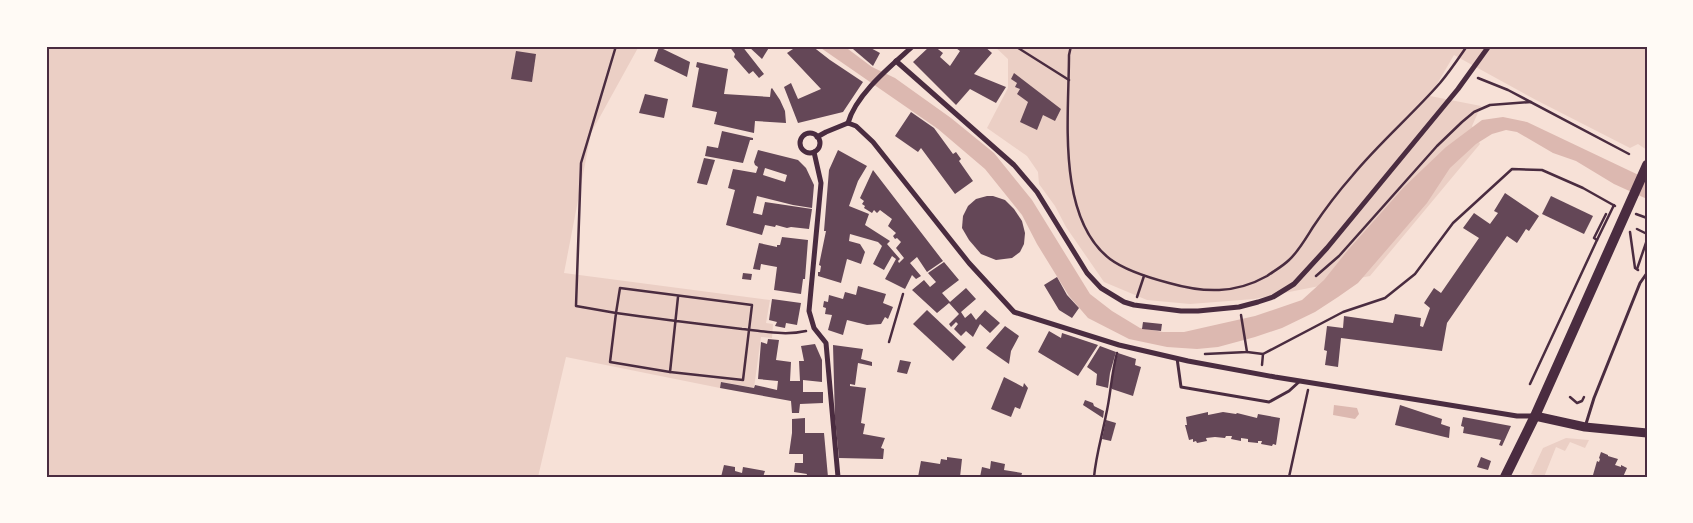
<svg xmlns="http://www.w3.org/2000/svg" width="1693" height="523" font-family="'Exo 2',sans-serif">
<rect width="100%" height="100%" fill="#f7e1d7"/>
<g fill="#ebcfc5">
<polygon points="46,46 639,46 591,133 564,273 770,300 766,323 773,324 772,338 761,337 754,388 722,382 720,388 566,357 538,477 46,477"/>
<polygon points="994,46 1647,46 1647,150 1638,144 1630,148 1536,100 1454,55 1430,96 1481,106 1472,126 1480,144 1370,276 1254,299 1190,304 1147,300 1104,282 1066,227 1055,206 1039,184 1038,172 1027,156 987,128 1008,88 1008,59"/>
<polygon points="1566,438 1589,440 1585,448 1570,442 1565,451 1556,447 1544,477 1531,474 1543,448"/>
</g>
<g fill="#dcb8b0">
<polygon points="818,46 844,46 872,67 895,78 951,118 994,153 1032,200 1090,294 1112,311 1140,328 1163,332 1184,332 1206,327 1255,316 1302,300 1324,280 1348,250 1404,187 1446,147 1482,120 1503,117 1527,122 1647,179 1647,199 1614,184 1576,161 1553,153 1517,132 1506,130 1492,134 1476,144 1450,168 1427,203 1358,283 1338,297 1315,312 1282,328 1255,337 1218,347 1197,349 1167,347 1129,339 1088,318 1069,296 1037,244 1022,215 985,169 938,129"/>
<polygon points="1334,405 1357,408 1359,414 1355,419 1333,415"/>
</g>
<g fill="#644757" fill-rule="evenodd">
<polygon points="729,46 742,46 764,74 759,78 753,71 749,74 734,57 735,54"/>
<polygon points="748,46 770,46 762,59"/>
<polygon points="791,46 812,46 830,60 863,82 843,112 798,123 784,87 791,83 798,99 821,89 787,53 793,49"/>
<polygon points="855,46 867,46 880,53 873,66 853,49"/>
<polygon points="934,46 943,53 940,57 950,66 960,51 953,46 984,46 992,53 974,74 1006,87 996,103 970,89 956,105 913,62 929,47"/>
<polygon points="659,47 690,62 687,77 654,61"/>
<polygon points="516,51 536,54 532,82 511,79"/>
<polygon points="697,62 728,69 724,94 770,97 771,89 772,88 780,100 785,111 786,123 755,121 754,133 714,124 717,112 692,107 699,68 696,67"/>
<polygon points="1014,73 1061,109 1055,121 1043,115 1037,130 1020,122 1028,102 1017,94 1020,89 1015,87 1017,83 1011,79"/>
<polygon points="645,94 668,99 664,118 639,113"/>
<polygon points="911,112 934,128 953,154 956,152 961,159 959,161 973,181 955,194 921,148 918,152 895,136"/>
<polygon points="722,131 753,138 753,140 750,140 743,163 705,156 707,146 718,148"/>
<path d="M758,150L798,160L806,168L814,185L812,208L793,205L757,196L753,213L762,215L765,202L812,209L809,229L791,227L787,228L776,225L775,227L765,225L762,235L726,225L735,190L728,188L733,169L756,173L758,167L755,165L754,162ZM765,168L787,175L785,182L763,175Z"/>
<polygon points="838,150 867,166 858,181 849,206 869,214 865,225 890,241 887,244 900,259 898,261 899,263 904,258 896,248 901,242 897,238 895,239 893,236 896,233 888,226 892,219 880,210 877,213 874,210 872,213 864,208 865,206 862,204 864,201 860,198 873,170 943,261 927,272 917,257 910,263 921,276 916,279 912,275 905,289 885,279 896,259 892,256 884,270 873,264 882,246 878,242 850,234 849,241 860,244 865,252 861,264 847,259 841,283 818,276 818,272 820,272 821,266 819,265 826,231 824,231 829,170"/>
<polygon points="704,158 715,160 707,185 697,183"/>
<polygon points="1505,193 1539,216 1529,231 1526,229 1517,243 1507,236 1447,323 1442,351 1341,338 1338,367 1325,365 1327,351 1324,350 1327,326 1343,328 1344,316 1393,323 1395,314 1421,318 1420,326 1423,327 1430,308 1424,303 1434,288 1441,293 1479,238 1463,228 1474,213 1490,224 1498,213 1494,211"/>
<polygon points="987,196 993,196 1005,200 1014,209 1022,221 1025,233 1024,244 1020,252 1012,258 996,260 981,254 969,240 962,228 963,216 968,206 976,199"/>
<polygon points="1551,196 1593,216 1584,234 1542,214"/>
<polygon points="782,237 808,240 805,279 803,279 801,294 774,290 777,267 761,264 760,270 753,269 759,243 777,247 777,245 780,245"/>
<polygon points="944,262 959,280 942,293 950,302 966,288 976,299 961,312 965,318 971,313 976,320 985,310 1000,323 990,333 980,324 973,337 966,331 961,336 954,329 958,324 956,322 951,327 949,324 959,314 949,303 937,313 912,290 924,280 930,287 936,282 928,273"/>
<polygon points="743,273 752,274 751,280 742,279"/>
<polygon points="1057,277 1067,295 1079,308 1072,318 1059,310 1044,285"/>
<polygon points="858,286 886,294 883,303 893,307 888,319 885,317 881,324 867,325 847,320 843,335 828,330 832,315 825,314 826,308 823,307 824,301 828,302 829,295 843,299 845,292 856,295"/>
<polygon points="772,299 801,303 797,325 786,323 785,328 775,326 777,322 769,320"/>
<polygon points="927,310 966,347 953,361 913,324"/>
<polygon points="1143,322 1162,324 1161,331 1142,329"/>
<polygon points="1005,326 1019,336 1011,351 1009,364 986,348"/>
<polygon points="1049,331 1061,338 1062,333 1098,345 1078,376 1038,352"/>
<polygon points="768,339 779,340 776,360 791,362 790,381 800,381 799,361 804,361 801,346 815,344 822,360 822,382 803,380 803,392 823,392 823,403 800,404 799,413 792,413 791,401 720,388 721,382 754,388 755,385 777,390 778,381 758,379 761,342 767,344"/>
<polygon points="833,345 863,349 861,359 872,362 872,366 858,363 855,385 850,384 850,386 866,388 861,423 865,424 863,434 885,438 881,448 884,449 883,459 839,458 835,419"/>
<polygon points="1100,346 1116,352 1110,373 1108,388 1096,385 1097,374 1087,367"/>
<polygon points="1118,353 1136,359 1135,365 1141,367 1133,396 1112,389 1112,373"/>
<polygon points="900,360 911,362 907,374 897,372"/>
<polygon points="1004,377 1023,387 1024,383 1028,388 1020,409 1015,407 1011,417 991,409"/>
<polygon points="1085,400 1093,403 1094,406 1104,411 1103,418 1083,405"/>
<polygon points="1400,405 1442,419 1441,424 1450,427 1449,438 1395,425"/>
<polygon points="1208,412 1208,415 1223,412 1236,414 1237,413 1257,418 1258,414 1280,418 1276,445 1273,444 1272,446 1261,444 1262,441 1258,441 1258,443 1248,442 1248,439 1241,438 1241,441 1231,439 1232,436 1226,436 1225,438 1215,437 1206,438 1207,441 1197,443 1196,441 1193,442 1193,439 1189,440 1185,425 1187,425 1186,417"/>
<polygon points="1463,417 1511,426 1502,446 1499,445 1501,440 1463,433 1464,427 1461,426"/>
<polygon points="805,418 805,433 824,433 828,477 806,477 807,474 794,472 795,463 803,463 803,454 789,454 792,433 792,419"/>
<polygon points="1106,420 1116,423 1111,441 1102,439"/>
<polygon points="1601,452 1608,455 1608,456 1618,459 1615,465 1621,467 1621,465 1627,468 1623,477 1597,477 1593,475 1597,461 1599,462 1600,459 1599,458"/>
<polygon points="947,457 962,459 960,477 918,477 921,461 940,464 941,459 947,460"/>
<polygon points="1481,457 1491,461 1488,470 1477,467"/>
<polygon points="991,461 1005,464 1004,470 1022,473 1021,477 980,477 982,467 990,469"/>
<polygon points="724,465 735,467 735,471 742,473 743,467 765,471 763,477 721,477"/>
</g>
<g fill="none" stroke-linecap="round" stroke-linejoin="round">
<g stroke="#4a2c40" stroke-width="2.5">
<polyline points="616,46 581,163 576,306 616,313 610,362 670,372"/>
<polyline points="1015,46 1069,80"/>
<path d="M1071,46L1069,55C1069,116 1056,217 1110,259C1126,271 1150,278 1169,283C1204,293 1235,294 1267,276C1274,271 1283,266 1289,260C1298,252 1306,238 1313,227C1325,209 1338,192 1352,176C1379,143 1412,115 1440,83C1450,71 1458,59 1467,46"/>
<polyline points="1478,78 1508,90 1629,154"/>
<polyline points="1636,214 1647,218"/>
<polyline points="1637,229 1647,234"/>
<polyline points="1630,232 1635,268 1638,270"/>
<polyline points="1597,240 1614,205"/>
<polyline points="1637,269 1647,240"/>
<polyline points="1316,276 1339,256 1437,146 1462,122 1474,112 1490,105 1531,102"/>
<path d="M678,297L670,372L743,380L752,305L620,288L616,313C658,319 700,324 742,329C764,331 784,336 806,331"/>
<polyline points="1137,297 1144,276"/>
<polyline points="889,342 903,294"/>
<polyline points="1247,352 1263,354"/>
<polyline points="1205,354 1247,352 1241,315"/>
<polyline points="1262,365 1263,354 1343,312 1385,298 1415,274 1453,223 1512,169 1542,170 1583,188 1615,206"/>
<polyline points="1530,384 1597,240 1594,238 1606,214"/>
<polyline points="1570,397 1577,403 1582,401 1584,397"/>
<path d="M1094,477C1096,455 1102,436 1106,415C1111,394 1111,375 1117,353"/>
<polyline points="1289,477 1308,390"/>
</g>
<g stroke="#4a2c40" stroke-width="3">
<polyline points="1177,358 1181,387 1269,402 1289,391 1300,381"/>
<polyline points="1585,427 1594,398 1640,283 1647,273"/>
</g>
<g stroke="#4a2c40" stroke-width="5">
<polyline points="896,61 1014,165 1037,192 1087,273 1101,288 1124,302 1134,305 1181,311 1198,311 1239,307 1258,302 1273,297 1294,284 1327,248 1458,89 1489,46"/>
<polyline points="848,123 856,126 873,142 969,263 1014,312 1119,345 1188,361 1275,377 1431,402 1517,416 1535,416"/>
<path d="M848,123C856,94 891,66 913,46"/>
<circle cx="810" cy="143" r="10"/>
<polyline points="817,137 826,132 848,123"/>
<polyline points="814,152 821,183 809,311 814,328 826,343 838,477"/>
</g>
<polyline stroke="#4a2c40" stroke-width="9" points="1535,416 1585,427 1647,433"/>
<polyline stroke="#4a2c40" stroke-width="10" points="1505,477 1535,416 1647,165"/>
</g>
<rect width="1693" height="523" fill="none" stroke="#fffaf5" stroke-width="95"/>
<rect x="48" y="48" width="1598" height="428" fill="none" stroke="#4a2c40" stroke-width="2"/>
</svg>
